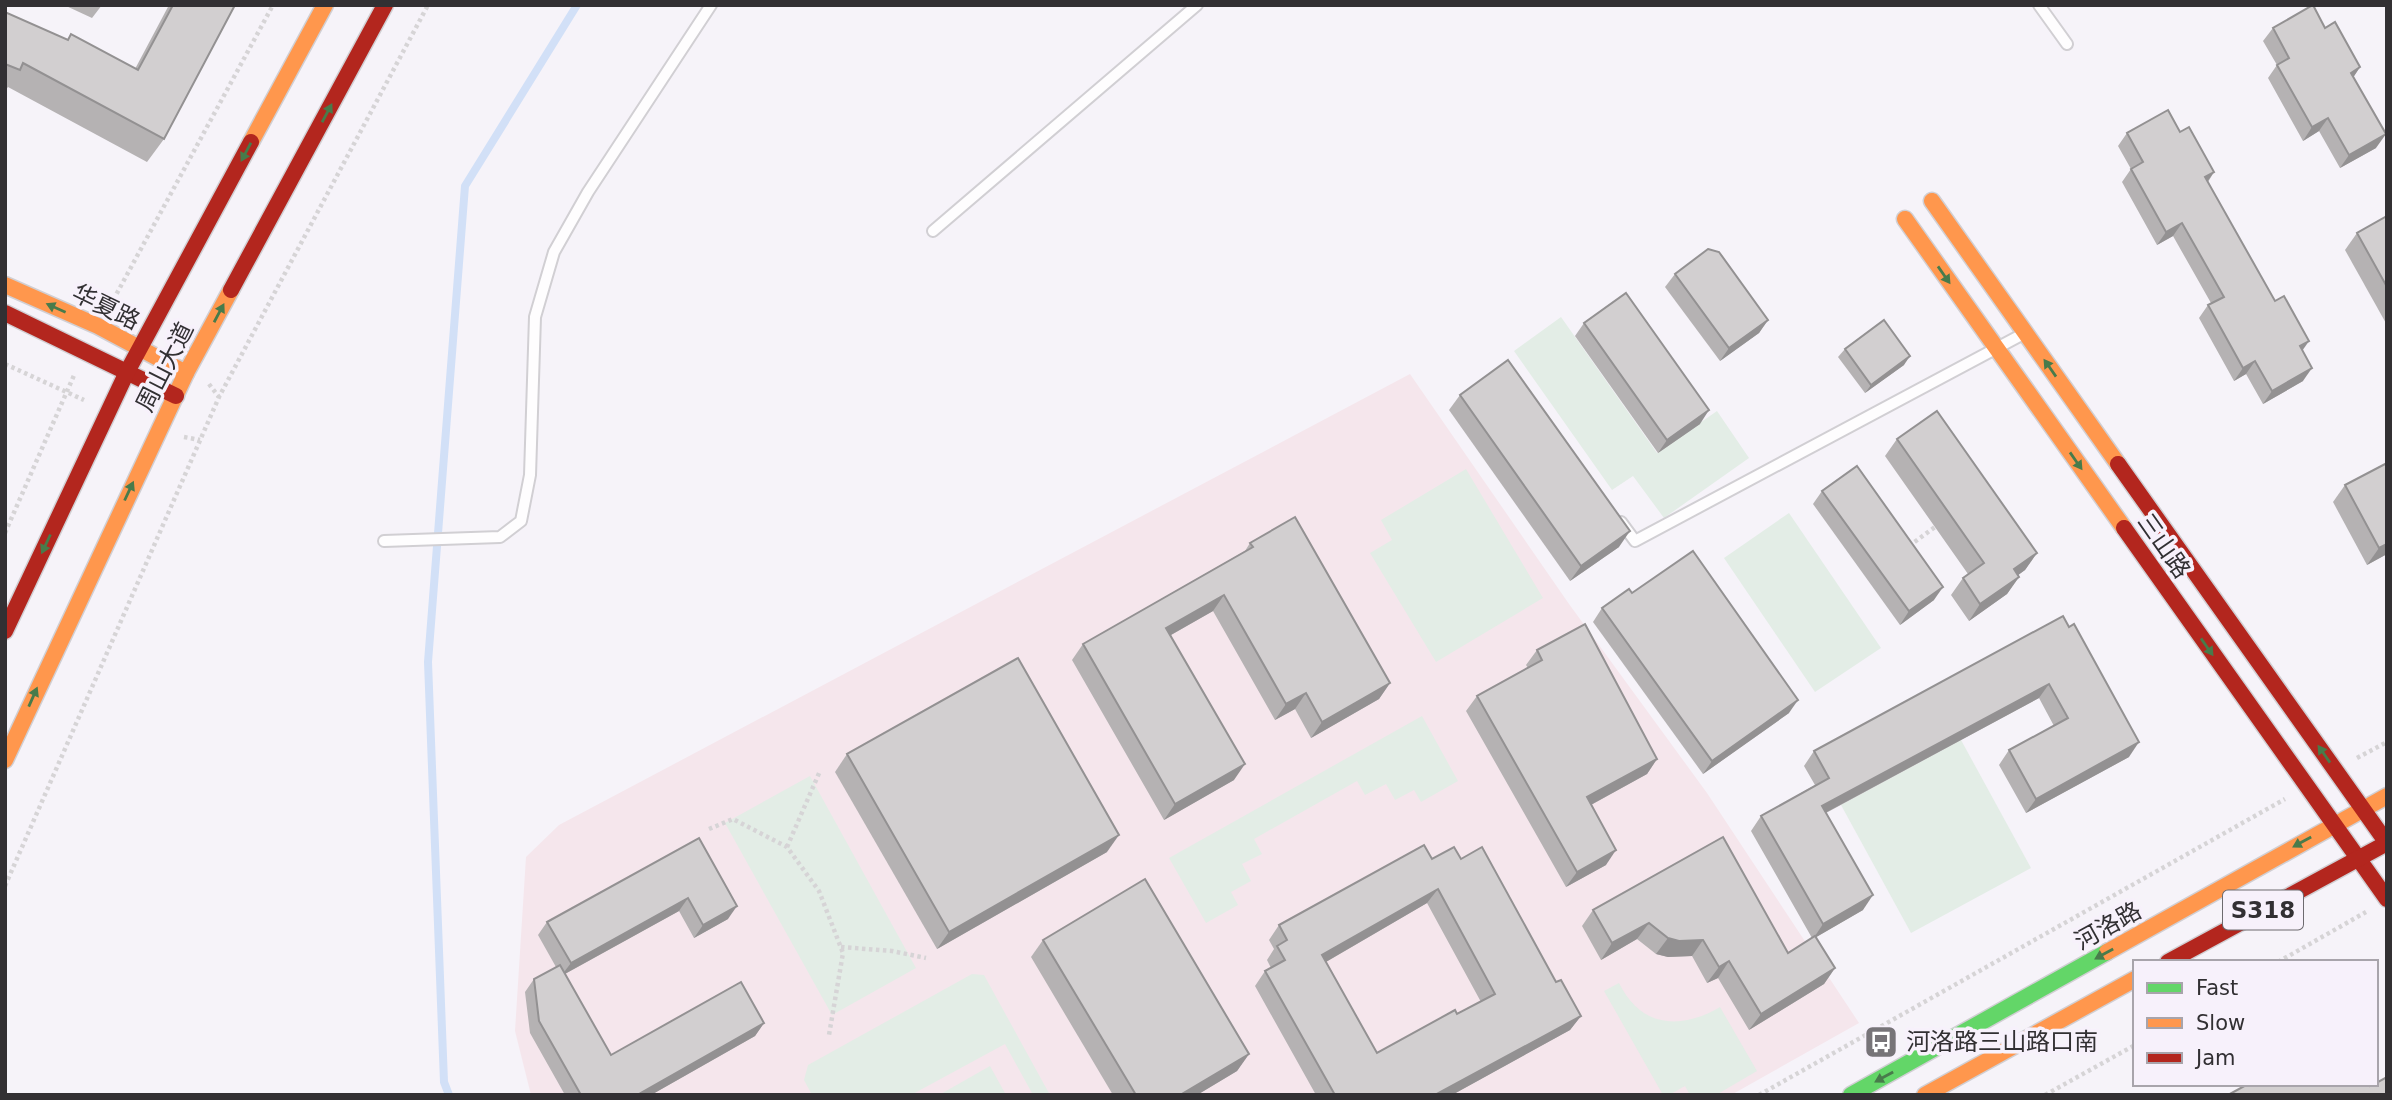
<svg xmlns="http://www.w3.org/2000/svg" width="2392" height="1100" font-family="'DejaVu Sans','Noto Sans SC',sans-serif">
<rect width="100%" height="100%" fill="#f6f3f9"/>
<polygon fill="#f5e6ec" points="1410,374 1569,604 1707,793 1859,1023 1731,1095 531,1095 515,1031 526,857 559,825"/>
<g fill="#e3ede6">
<polygon points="1561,317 1657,453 1717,411 1749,458 1664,518 1633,476 1612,490 1514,351"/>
<polygon points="1466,469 1543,598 1436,662 1370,553 1392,540 1381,520"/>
<polygon points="1789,513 1881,648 1815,692 1724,558"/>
<polygon points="1422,716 1458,781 1421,802 1414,790 1395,800 1386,784 1365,795 1357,781 1254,839 1262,854 1242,864 1251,881 1231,892 1238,905 1206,923 1169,858"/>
<polygon points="1961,740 2031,868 1911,933 1841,805"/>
<polygon points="810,776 916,968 832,1015 725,823"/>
<polygon points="972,974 984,975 1050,1095 1033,1095 1005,1044 911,1095 812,1095 804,1080 808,1065"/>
<path d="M1619,983C1641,1028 1681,1030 1720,1007L1757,1071L1716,1095H1690L1685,1086L1669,1095H1663L1604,991Z"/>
<polygon points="990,1066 1006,1095 939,1095"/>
</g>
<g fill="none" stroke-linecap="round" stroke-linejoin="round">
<polyline stroke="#d2e0f7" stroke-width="8" points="449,1095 444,1082 428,662 465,186 577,5"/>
<defs>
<g id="lane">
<polyline points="2039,5 2067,44"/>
<polyline points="933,231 1197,5"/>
<polyline points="1621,522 1635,541 2025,333"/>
<polyline points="384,541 500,537 521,521 530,475 535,317 554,252 588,192 711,5"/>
</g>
<polyline id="fast" points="1851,1095 2107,952"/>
<g id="slow">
<polyline points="251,142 325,5"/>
<polyline points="1932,201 2118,464"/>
<polyline points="1905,219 2124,528"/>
<polyline points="5,285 98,326 186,373"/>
<polyline points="5,760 186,373 231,290"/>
<polyline points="2107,952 2387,796"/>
<polyline points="1925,1095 2135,979"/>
</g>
<g id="jam">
<polyline points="231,290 385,5"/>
<polyline points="5,313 176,396"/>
<polyline points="2118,464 2387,843"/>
<polyline points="2124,528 2387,899"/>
<polyline points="5,631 127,372 251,142"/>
<polyline points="2168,962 2387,843"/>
</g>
</defs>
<use href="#lane" stroke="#d1cfd3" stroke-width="14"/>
<use href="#fast" stroke="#d1cfd3" stroke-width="19"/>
<use href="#slow" stroke="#d1cfd3" stroke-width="19"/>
<use href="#jam" stroke="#d1cfd3" stroke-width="19"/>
<g stroke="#d6d4d6" stroke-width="4.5" stroke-dasharray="3.5 3.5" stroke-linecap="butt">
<polyline points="110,306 273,5"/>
<polyline points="5,364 84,400"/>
<polyline points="209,384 219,397"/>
<polyline points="184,437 200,440"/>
<polyline points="5,533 75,373"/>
<polyline points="1909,546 1935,527"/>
<polyline points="2357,758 2387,742"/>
<polyline points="709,829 733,819 787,847 819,891 843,953 829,1035"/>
<polyline points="787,847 820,771"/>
<polyline points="5,886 219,397 428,5"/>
<polyline points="841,947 892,951 926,958"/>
<polyline points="2278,962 2366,912"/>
<polyline points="1759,1095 2285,799"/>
<polyline points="2045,1095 2135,1045"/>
</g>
<use href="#lane" stroke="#fefdfe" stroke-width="10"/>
<use href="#fast" stroke="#63d668" stroke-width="16"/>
<use href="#slow" stroke="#ff974d" stroke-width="16"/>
<use href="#jam" stroke="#b3261e" stroke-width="16"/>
</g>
<g fill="#b5b2b3" fill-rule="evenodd">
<polygon points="64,5 102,5 92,18"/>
<polygon points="169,5 235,5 164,139 147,162 8,87 5,91 5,12 68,40 71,34 135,69"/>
<polygon points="2273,28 2325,28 2360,67 2353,77 2376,148 2340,168 2319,131 2303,141 2268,78 2277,65 2263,41"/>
<polygon points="2180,132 2214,172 2208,182 2302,351 2303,381 2263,404 2246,374 2234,381 2199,318 2208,305 2211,303 2173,236 2157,245 2122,182 2131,169 2118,146 2127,133"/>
<polygon points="2387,216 2387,325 2345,250 2357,233"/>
<polygon points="1675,274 1768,320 1759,333 1720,361 1665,287"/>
<polygon points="1584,323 1700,424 1658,453 1575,336"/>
<polygon points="1845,349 1904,365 1865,393 1838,357"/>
<polygon points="1460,395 1619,547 1570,581 1449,410"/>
<polygon points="1897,439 2037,553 2025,570 2018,575 2019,577 2007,594 1969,621 1951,595 1963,578 1968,574 1885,456"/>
<polygon points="2345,485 2387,554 2367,565 2333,502"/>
<polygon points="1822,491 1934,600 1900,625 1813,504"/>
<polygon points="1250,543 1390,683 1379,699 1311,738 1295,709 1275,720 1213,611 1171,635 1234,780 1164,820 1072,660 1083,644 1245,551"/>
<polygon points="1632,593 1789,713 1703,774 1593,622 1602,608"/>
<polygon points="2063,616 2129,757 2026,813 1999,765 2009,750 2054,726 2039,698 1826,813 1863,910 1816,937 1835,968 1824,984 1749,1030 1718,978 1707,983 1692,956 1668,957 1656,954 1637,939 1601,960 1582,926 1593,910 1788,953 1812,938 1751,831 1761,816 1815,785 1804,766 1814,751"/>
<polygon points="1537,650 1657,759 1647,774 1591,805 1606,865 1566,887 1466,711 1477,696 1528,668 1526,665"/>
<polygon points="847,754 1107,852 937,949 835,772"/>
<polygon points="699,838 728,919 694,938 679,911 565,974 611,1055 764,1023 755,1036 651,1095 565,1095 530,1033 525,992 534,979 556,967 538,935 547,922"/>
<path d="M1432,859H1461L1581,1016L1570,1030L1452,1095H1316L1255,986L1265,971L1271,968L1267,960L1274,949L1269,940L1279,925ZM1427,903L1481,1002L1377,1053L1326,962Z"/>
<polygon points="1043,940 1249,1054 1237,1071 1197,1095 1113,1095 1031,957"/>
</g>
<g fill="#939192">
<polygon points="2360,67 2351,81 2351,73"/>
<polygon points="2328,118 2319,131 2303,141 2312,127"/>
<polygon points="2386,134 2376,148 2340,168 2349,155"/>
<polygon points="2214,172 2205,185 2205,177"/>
<polygon points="2182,223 2173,236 2157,245 2166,232"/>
<polygon points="1768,320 1759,333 1720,361 1729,348"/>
<polygon points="2309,341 2300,354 2300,346"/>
<polygon points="1910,356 1904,365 1865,393 1871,385"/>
<polygon points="2255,361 2246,374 2234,381 2243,368"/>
<polygon points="2312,368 2303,381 2263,404 2272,391"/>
<polygon points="1709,410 1700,424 1658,453 1667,440"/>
<polygon points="1630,531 1619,547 1570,581 1581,566"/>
<polygon points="2387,544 2387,554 2367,565 2379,548"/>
<polygon points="2037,553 2025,570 2002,587 2014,569"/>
<polygon points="2019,577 2007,594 1969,621 1980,604"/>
<polygon points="1943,587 1934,600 1900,625 1909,611"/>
<polygon points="1224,595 1213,611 1155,644 1166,628"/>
<polygon points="1390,683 1379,699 1311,738 1322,722"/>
<polygon points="2049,684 2039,698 1812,820 1822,806"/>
<polygon points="1306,693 1295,709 1275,720 1286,704"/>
<polygon points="1798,700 1789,713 1703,774 1712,761"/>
<polygon points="2139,742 2129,757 2026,813 2036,799"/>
<polygon points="1657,759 1647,774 1576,813 1587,797"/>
<polygon points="1245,764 1234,780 1164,820 1175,804"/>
<polygon points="1119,835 1107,852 937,949 949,932"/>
<polygon points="1616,850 1606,865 1566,887 1577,872"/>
<polygon points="1438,889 1427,903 1312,970 1322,955"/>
<polygon points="1873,895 1863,910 1813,939 1823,924"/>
<polygon points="688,898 679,911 561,976 571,963"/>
<polygon points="737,906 728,919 694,938 703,925"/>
<polygon points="1649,923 1637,939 1601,960 1612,943"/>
<polygon points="1668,938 1703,940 1692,956 1668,957 1656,954"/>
<polygon points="1729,961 1718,978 1707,983 1719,967"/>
<polygon points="1835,968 1824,984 1749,1030 1761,1014"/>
<polygon points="1581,1016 1570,1030 1452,1095 1435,1095"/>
<polygon points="764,1023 755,1036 651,1095 637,1095"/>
<polygon points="1249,1054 1237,1071 1197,1095 1180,1095"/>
</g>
<g fill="#d2cfd0" stroke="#939192" stroke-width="2" fill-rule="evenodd">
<polygon points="173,5 235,5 164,139 23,63 20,70 5,64 5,12 68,40 71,34 138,70"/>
<polygon points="2313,5 2325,28 2335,22 2360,67 2351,73 2386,134 2349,155 2328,118 2312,127 2277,65 2289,58 2273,28"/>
<polygon points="2168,110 2180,132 2189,127 2214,172 2205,177 2275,301 2284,296 2309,341 2300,346 2312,368 2272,391 2255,361 2243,368 2208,305 2224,297 2182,223 2166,232 2131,169 2143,162 2127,133"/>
<polygon points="2387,216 2387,287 2357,233"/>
<polygon points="1708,249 1719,252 1768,320 1729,348 1675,274"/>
<polygon points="1626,293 1709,410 1667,440 1584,323"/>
<polygon points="1884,320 1910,356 1871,385 1845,349"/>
<polygon points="1508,360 1630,531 1581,566 1460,395"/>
<polygon points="1937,411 2037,553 2014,569 2019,577 1980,604 1963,578 1984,563 1897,439"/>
<polygon points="2387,463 2387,544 2379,548 2345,485"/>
<polygon points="1857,466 1943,587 1909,611 1822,491"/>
<polygon points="1295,517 1390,683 1322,722 1306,693 1286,704 1224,595 1166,628 1245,764 1175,804 1083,644 1253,547 1250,543"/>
<polygon points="1693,551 1798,700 1712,761 1602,608 1629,589 1632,593"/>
<polygon points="2063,616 2069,627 2074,624 2139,742 2036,799 2009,750 2068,718 2049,684 1822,806 1873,895 1823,924 1761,816 1829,778 1814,751"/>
<polygon points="1585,624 1657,759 1587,797 1616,850 1577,872 1477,696 1542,660 1537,650"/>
<polygon points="1018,658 1119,835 949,932 847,754"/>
<polygon points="1723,837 1788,953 1815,936 1835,968 1761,1014 1729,961 1719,967 1703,940 1679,941 1668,938 1649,923 1612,943 1593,910"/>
<polygon points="699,838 737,906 703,925 688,898 571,963 547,922"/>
<path d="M1424,845L1432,859L1454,847L1461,859L1482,847L1556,982L1561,980L1581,1016L1435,1095H1335L1265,971L1285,960L1277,946L1287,940L1279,925ZM1438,889L1495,994L1457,1014L1455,1010L1377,1053L1322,955Z"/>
<polygon points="1145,879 1249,1054 1180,1095 1136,1095 1043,940"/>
<polygon points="560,965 611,1055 741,982 764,1023 637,1095 581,1095 539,1021 534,979"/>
<polygon points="2387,1077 2387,1095 2228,1095 2248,1084 2369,1084 2370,1086 2376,1084 2376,1083"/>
</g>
<defs><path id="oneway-solid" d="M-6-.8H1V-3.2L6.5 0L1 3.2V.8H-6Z" transform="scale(1.75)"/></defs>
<g fill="#487b4b">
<use href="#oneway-solid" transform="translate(327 113) rotate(-62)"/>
<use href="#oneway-solid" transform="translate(246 152) rotate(118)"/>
<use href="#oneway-solid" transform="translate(1944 275) rotate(55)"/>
<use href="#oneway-solid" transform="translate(56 308) rotate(-156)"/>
<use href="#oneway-solid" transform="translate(219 313) rotate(-62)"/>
<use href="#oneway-solid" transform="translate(2050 368) rotate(-125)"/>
<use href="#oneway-solid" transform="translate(2076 461) rotate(55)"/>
<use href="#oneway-solid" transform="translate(129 491) rotate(-65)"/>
<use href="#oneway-solid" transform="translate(46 544) rotate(115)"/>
<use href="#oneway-solid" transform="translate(2207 647) rotate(55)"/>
<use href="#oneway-solid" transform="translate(33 697) rotate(-66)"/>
<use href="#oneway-solid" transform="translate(2324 754) rotate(-125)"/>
<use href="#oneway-solid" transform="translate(2302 842) rotate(151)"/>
<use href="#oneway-solid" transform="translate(2104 954) rotate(151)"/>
<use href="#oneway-solid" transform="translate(1884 1077) rotate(151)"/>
</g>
<defs>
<symbol id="bus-square" viewBox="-11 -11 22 22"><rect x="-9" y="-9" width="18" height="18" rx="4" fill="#777478" stroke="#f7f1fb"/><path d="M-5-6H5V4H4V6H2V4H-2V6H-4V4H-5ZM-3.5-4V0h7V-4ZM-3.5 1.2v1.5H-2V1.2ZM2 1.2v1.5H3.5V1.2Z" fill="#fff"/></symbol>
</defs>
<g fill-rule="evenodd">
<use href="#bus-square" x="1862" y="1023" width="38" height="38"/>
</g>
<g text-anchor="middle" stroke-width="7" stroke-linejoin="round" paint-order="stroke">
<rect fill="#f7f1fb" stroke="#6d6a6f" stroke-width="2" x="2223" y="890.5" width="80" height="39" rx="5"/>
<g font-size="23" font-weight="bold" fill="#323033">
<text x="2263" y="918">S318</text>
</g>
<g font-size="24" fill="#323033" stroke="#f7f1fb">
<text transform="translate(106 307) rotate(26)" y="8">华夏路</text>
<text transform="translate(165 367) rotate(-63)" y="8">周山大道</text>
<text transform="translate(2164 546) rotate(55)" y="8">三山路</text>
<text transform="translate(2108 926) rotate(-29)" y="8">河洛路</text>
</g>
<g font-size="24" fill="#323033" stroke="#f7f1fb" text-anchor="start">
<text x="1906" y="1050">河洛路三山路口南</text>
</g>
</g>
<rect width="2392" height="1100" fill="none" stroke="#323033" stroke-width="14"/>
<rect x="2133" y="960" width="245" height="126" fill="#f7f1fb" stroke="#a8a4ab" stroke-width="2"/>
<rect x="2147" y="983" width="35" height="10" fill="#63d668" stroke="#a8a4ab" stroke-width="2"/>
<text x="2196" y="995" font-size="21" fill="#323033">Fast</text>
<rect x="2147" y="1018" width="35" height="10" fill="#ff974d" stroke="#a8a4ab" stroke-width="2"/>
<text x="2196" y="1030" font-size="21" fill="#323033">Slow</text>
<rect x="2147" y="1053" width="35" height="10" fill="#b3261e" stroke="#a8a4ab" stroke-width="2"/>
<text x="2196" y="1065" font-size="21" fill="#323033">Jam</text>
</svg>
